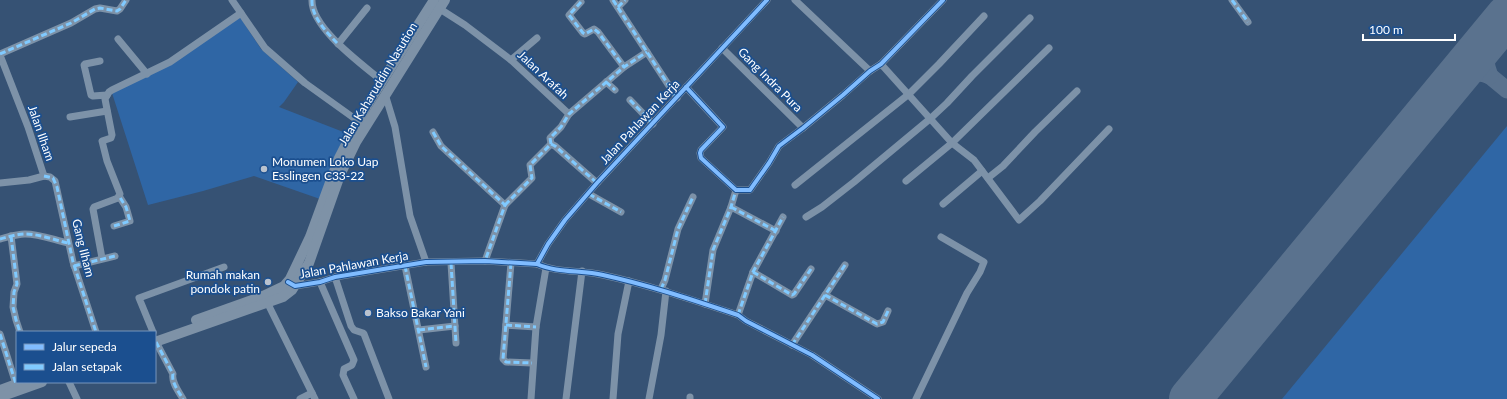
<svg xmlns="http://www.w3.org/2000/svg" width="1507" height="399" font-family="Lato,sans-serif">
<rect width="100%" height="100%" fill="#365274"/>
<g fill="#2f66a5">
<polygon points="240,17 261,49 298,82 284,102 279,107 346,133 320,199 254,176 203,191 148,205 112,93"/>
<polygon points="1507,126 1507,399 1282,399"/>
</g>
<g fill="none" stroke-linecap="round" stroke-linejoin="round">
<g stroke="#5a728e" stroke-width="17">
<polyline points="1490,76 1507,90"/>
<path d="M1454,80C1467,74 1477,70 1490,76C1484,63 1485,51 1489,38"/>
</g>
<polyline stroke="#5a728e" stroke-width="42" points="1190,399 1507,16"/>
<g stroke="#7d92a8" stroke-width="7">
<polyline points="232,0 265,48 305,83 358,121"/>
<path d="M312,0C311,28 362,64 382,81"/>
<polyline points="613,0 677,98"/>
<polyline points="795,0 870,71"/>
<polyline points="1232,0 1248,22"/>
<polyline points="581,2 569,15 583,33 585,34 594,29 598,32 624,67"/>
<polyline points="618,7 625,0"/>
<polyline points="440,9 465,25 511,60 569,114"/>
<polyline points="118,39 147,74"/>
<polyline points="338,44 367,8"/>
<polyline points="722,48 803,128"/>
<polyline points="0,54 71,23 95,9 100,8 117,11 120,9 126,0"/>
<polyline points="0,55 28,127 44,176"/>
<polyline points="511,60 537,38"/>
<polyline points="100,61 85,64 84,65 91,95 93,96 107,95"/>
<polyline points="881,64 952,143 974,160 1019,220 1040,201 1109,129"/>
<polyline points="606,82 615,90"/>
<polyline points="686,87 723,127 701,150 700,153 701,158 736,190 750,190 769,163 779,146 803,128 843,95 870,71 881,64 943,0"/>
<polyline points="385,94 395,127 410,216 426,262"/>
<polyline points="630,100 653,124"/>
<polyline points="70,117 107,111"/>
<polyline points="433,132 441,146 505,205 485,261"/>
<polyline points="551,144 550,138 561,127 569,114 624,67 647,52"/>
<polyline points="988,178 1003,166 1035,132 1077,91"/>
<polyline points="906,181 952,143 1049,48"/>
<polyline points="0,183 29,180 44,176 50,177 55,181 73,262 96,332"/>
<polyline points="795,185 909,94 939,64 984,16"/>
<polyline points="589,194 621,212"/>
<polyline points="943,204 982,171"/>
<polyline points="505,205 532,178 530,165 551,144 555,146 597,183"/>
<polyline points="731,207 776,231"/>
<polyline points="806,217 822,207 854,182 931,118 947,103 972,76 1030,18"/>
<polyline points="114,226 130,221 126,207 119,196"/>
<polyline points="11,236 17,284 14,292 13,307 16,320 20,332"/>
<path d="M0,239C8,237 17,234 25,234C40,234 54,240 68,243"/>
<polyline points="102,258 93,209 94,207 118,198 120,194 107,161 102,141 111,138 112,135 105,99 109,92 112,90 170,62 241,13"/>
<polyline points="451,263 456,343"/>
<polyline points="511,263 503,359 506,362 532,363"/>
<path d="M537,264C557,273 581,270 603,275C649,285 693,300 738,315L746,321L812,355L878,399"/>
<polyline points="74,266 115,256"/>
<polyline points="405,266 426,367"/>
<polyline points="753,272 792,295 794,294 811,269"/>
<polyline points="335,277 351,326 354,330 363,333 364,334 389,399"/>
<polyline points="320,282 354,360 352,365 344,369 343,375 354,399"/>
<polyline points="293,285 295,286 320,282 335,277 426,262 485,261 537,264 548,244 565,220 597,183 767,0"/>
<polyline points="661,289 665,280 678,229 693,197"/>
<polyline points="825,295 877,324 883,322 888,311"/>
<polyline points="267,302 315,399"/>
<polyline points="705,304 713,250 731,207 736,190"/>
<polyline points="738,315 753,272 783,217"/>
<polyline points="506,325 536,327"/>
<polyline points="419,330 455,326"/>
<polyline points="153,332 139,298 224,267"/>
<polyline points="0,334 16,384"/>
<path d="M156,342L173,374C171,382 179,392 183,399"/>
<polyline points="792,345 845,265"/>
<polyline points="69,382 77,399"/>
<polyline points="300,399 312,393"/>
<polyline points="531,399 536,327 546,268"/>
<polyline points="566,399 582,271"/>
<polyline points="613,399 618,334 629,281"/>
<polyline points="649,399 661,335 666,291"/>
<polyline points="690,399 690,397"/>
<polyline points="916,399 967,293 980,272 984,262 941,237"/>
</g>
<g stroke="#7e92a7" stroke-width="10">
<polyline points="196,320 263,296 284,286 290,279 310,237 339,158 358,121 374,94 434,0"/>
<polyline points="155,342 283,297 292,290 309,263 340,175 356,142 445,0"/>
<polyline points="0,390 22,382"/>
<polyline points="0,397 42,382"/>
</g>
<g stroke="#80caff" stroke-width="3" stroke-dasharray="6 3" stroke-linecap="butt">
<path d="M312,0C311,16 327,33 338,44"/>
<polyline points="613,0 677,98"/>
<polyline points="1232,0 1248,22"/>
<polyline points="581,2 569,15 583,33 585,34 594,29 598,32 624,67"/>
<polyline points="618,7 625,0"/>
<polyline points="0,54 71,23 95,9 100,8 117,11 120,9 126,0"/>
<polyline points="606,82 615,90"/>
<polyline points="630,100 653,124"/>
<polyline points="433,132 441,146 505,205 485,261"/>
<polyline points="551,144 550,138 561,127 569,114 624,67 647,52"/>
<polyline points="44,176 53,178 57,187 73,262 96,332"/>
<polyline points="589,194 621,212"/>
<polyline points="505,205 532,178 530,165 551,144 555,146 597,183"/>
<polyline points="731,207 776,231"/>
<polyline points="114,226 130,221 126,207 119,196"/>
<polyline points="11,236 17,284 14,292 13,307 16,320 20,332"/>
<path d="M0,239C8,237 17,234 25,234C40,234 54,240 68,243"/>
<polyline points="451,263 456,343"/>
<polyline points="511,263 503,359 506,362 532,363"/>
<polyline points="74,266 115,256"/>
<polyline points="405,266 426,367"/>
<polyline points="753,272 792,295 794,294 811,269"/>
<polyline points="661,289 665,280 678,229 693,197"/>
<polyline points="825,295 877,324 883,322 888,311"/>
<polyline points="705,304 713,250 731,207 736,190"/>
<polyline points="738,315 753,272 783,217"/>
<polyline points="506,325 536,327"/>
<polyline points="419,330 455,326"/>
<polyline points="0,334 16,384"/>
<path d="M156,342L173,374C171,382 179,392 183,399"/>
<polyline points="792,345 845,265"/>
</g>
<defs>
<g id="cycleway">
<polyline points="686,87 723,127 701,150 700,153 701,158 736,190 750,190 769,163 779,146 803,128 843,95 870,71 881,64 943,0"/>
<path d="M537,264C557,273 581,270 603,275C649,285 693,300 738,315L746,321L812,355L878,399"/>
<polyline points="288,282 295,286 320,282 335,277 426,262 485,261 537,264 548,244 565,220 597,183 767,0"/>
</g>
</defs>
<use href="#cycleway" stroke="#1b4f8f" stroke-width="6"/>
<use href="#cycleway" stroke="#80bcff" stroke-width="4"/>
</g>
<g fill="#b9c2ce" stroke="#1b4f8f" stroke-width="1.5">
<circle cx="264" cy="169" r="4"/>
<circle cx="268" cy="282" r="4"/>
<circle cx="368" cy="313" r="4"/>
</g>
<g text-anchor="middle" stroke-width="3.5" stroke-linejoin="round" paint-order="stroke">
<g font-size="12" fill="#fff" stroke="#1b4f8f">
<text transform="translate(543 75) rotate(43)" y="4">Jalan Arafah</text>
<text transform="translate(770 80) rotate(45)" y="4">Gang Indra Pura</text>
<text transform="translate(378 84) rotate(-59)" y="4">Jalan Kaharuddin Nasution</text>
<text transform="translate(640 122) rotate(-47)" y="4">Jalan Pahlawan Kerja</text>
<text transform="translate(41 133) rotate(71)" y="4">Jalan Ilham</text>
<text transform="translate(83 248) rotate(76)" y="4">Gang Ilham</text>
<text transform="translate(354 265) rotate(-10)" y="4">Jalan Pahlawan Kerja</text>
</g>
<g font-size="12" fill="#fff" stroke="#1b4f8f" text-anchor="start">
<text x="272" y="166">Monumen Loko Uap<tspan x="272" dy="14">Esslingen C33-22</tspan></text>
<text x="260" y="279" text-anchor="end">Rumah makan<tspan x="260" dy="14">pondok patin</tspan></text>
<text x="376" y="317">Bakso Bakar Yani</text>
</g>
</g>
<rect x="16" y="331" width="140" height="52" fill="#1b4f8f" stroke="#7695bc"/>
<rect x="24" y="344" width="20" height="6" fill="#80bcff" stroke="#7695bc"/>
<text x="52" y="351" font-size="12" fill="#ffffff">Jalur sepeda</text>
<rect x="24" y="364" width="20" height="6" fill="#80caff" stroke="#7695bc"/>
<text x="52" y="371" font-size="12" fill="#ffffff">Jalan setapak</text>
<path d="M1363 34v6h92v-6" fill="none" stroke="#ffffff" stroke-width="2"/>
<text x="1369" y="34" font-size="12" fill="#ffffff" stroke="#1b4f8f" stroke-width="3" paint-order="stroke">100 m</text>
</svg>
